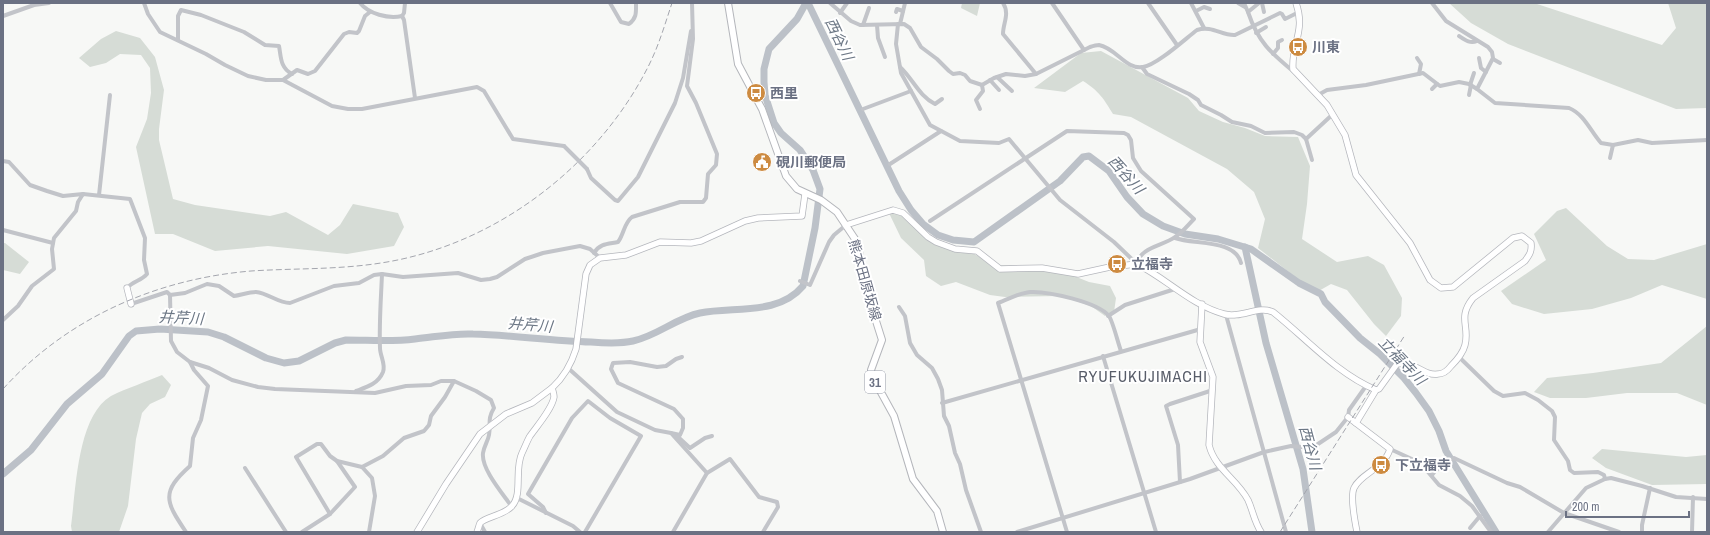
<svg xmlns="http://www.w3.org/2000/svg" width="1710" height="535" font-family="'Archivo Narrow','Noto Sans JP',sans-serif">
<rect width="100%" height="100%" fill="#f7f8f6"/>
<g fill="#d6dcd6">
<polygon points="962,3 980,3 977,16 961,8"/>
<polygon points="1449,3 1534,3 1662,45 1676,28 1668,3 1707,3 1707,108 1676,109 1508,44 1471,23"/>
<polygon points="116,31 140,38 155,57 164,90 159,129 159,140 173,199 195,205 270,216 286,212 328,235 340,225 353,204 398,213 404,227 394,246 347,254 268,246 215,251 173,234 155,234 136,147 147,119 151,93 150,68 141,55 120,54 106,63 90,67 79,58 101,39"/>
<path d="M1101,51L1188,98L1199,111L1223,122L1245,128L1265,136L1298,137L1310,166L1307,204L1302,239L1337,262L1368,256L1384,265L1402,298L1401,316L1386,336L1374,324L1347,290L1331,284L1317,292L1299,280L1258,248L1265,219L1254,192L1227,169L1131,117L1113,114C1104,99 1099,91 1083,81L1065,92L1034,88L1081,53Z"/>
<polygon points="1566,208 1607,246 1628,259 1654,260 1707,244 1707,299 1662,285 1631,298 1592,309 1544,314 1512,304 1501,291 1546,260 1534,234 1557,211"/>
<polygon points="895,210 922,235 955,248 967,250 994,265 1038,266 1064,272 1089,282 1110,286 1116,298 1114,312 1105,316 1091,306 1073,300 1058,296 1005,297 990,295 956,282 941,286 926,276 924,260 901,238 888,211"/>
<polygon points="3,243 5,243 29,262 20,274 3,270"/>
<polygon points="1707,326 1707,405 1677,393 1627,393 1586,398 1550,398 1534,392 1547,378 1593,373 1661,363"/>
<path d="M162,375L171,385L165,397L150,404L142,413L136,439L128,506L119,532H72L71,526C76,490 77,416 111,396C127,388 146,382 162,375Z"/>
<polygon points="1602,449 1686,457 1707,455 1707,484 1652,485 1606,468 1592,458"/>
</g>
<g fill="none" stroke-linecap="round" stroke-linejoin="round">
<g stroke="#bcc1c8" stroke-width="7">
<polyline points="808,3 899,191 911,210 923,224 938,235 953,240 974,242 1060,181 1083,157 1089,156 1109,171 1127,197 1143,214 1163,226 1185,234 1218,239 1251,249 1299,283 1321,294 1325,302 1360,338 1380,354 1404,378 1416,393 1429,411 1439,431 1446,451 1496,532"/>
<polyline points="1245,247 1266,343 1303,469 1312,532"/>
<path d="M3,474L31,450L67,404L102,374L129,336L136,331L160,329L208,332L224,337L266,358L284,363L299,361L335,343L346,340C369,340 392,342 415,339C435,337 453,333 473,334C512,335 551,341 591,342C604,343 620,344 633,341C657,336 676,318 700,313C734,306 778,316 803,286L815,228L820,189L813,170L800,150L781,133L774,123L765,95L764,82V69L769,49L797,19L806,3"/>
</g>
<defs>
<g id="secondary">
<path d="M1296,3C1306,31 1291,44 1293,69L1327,105L1345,135L1356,175L1410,243L1430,280L1441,288L1453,287L1513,238L1522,236L1531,243C1532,251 1530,254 1525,261L1473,298C1457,318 1470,326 1465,345C1463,353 1457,360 1451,366C1448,370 1444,374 1438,374C1422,376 1417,361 1397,364L1379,389L1376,390L1356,423"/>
<path d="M846,225L893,210L903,213L928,237L936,242L955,249L977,251L1000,269L1042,268L1078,274L1110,267L1137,264C1167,279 1191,305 1224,314C1241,319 1258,305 1273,312C1306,338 1336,373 1376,390"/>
<polyline points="127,288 131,304"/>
<path d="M1202,304L1200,342L1213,377L1209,445C1215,469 1237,479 1248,500C1253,511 1254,521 1261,532"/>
<path d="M1348,417L1390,449C1384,469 1361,473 1354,488C1350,497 1355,522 1357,532"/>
<polyline points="417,532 446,484 480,434 506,414 532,403 552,388"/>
<path d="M477,532C478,530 479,525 480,523C485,517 505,515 512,506C523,494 514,469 522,453C525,447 527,441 530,436C537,426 552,409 554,397C554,394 553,391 552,388C564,377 571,365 576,349L586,274L590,265L600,258L626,255L660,242L691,243L701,241L745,221L758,218L802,216L805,194"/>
</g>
<polyline id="primary" points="728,3 738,64 762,109 786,176 797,189 821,200 837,212 855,239 859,251 863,280 882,340 871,370 872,376 894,416 913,479 937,511 943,532"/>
</defs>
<use href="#secondary" stroke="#b5b7bd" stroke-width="7"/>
<use href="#primary" stroke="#b4b6bb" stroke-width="8"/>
<g stroke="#c2c4c9" stroke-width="4">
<polyline points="144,3 148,14 160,32 206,54 225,65 248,76 266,80 283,80 332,106 348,109 362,109 477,87 484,91 513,139 564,146"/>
<path d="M360,3C369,14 388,19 402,16"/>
<path d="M610,3L621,22L629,24C637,18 636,12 636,3"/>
<path d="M830,3L851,21L860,25L904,24L910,28L921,47L937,59L949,71L953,74L960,73L965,75L970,81L982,85L994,78L1006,74L1025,76L1036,74L1090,47C1093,46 1097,45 1099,45C1116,48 1126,70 1143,67C1157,65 1185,39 1197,30C1212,25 1222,36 1235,35L1280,13L1282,14L1285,19L1299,12"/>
<path d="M1003,3C1010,14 1003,23 1003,34L1036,74"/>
<polyline points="1052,3 1084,50"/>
<polyline points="1148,3 1177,45"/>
<polyline points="1191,3 1204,28"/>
<polyline points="1238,3 1245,7"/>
<polyline points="1244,3 1248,12"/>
<path d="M1259,3L1248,12C1258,42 1271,53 1294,72"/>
<polyline points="1262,3 1264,12"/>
<polyline points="1432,3 1446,21 1488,47 1492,52 1493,58 1477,89"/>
<polyline points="1196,11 1204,7 1210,9"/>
<polyline points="896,12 897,9 903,11"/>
<polyline points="840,13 847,3"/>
<polyline points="3,16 34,5 49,3"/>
<polyline points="402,16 404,20 415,98"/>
<polyline points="402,16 404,13 405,3"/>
<polyline points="898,24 896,44 901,73 930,125 960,141 999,143 1009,139 1060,200 1114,242 1137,264"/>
<polyline points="900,24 905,3"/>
<polyline points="863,25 869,8"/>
<polyline points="877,25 878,38 885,57"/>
<polyline points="1256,33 1266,27"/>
<path d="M1459,36C1465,40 1470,44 1477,41"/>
<path d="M178,40V16L181,10L201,15L244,32L265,45L279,46C281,56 280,68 292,74"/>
<polyline points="1273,54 1278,48 1278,42 1282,40"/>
<polyline points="1417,58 1421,64 1419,74"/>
<polyline points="1479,58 1481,68 1486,72"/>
<polyline points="1493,59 1500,63"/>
<path d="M900,67C913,79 919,96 935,104L942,99"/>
<polyline points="1142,67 1147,74 1189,94 1198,100 1201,105 1221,115 1232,122 1251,126 1265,133 1294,132 1302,135 1306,139 1333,114"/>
<polyline points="997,77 1012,91"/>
<polyline points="283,80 297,70 308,74 315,71 344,34 349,32 357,33 359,31 365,16 370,12"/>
<polyline points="990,80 999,90"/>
<polyline points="1470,85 1474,73"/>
<polyline points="1432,89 1437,84"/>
<path d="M1318,95L1327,90L1366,85L1423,73L1440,86L1459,82L1469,84L1477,89L1495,103L1569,108C1584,114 1591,132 1601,143L1613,145L1638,140L1652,143L1707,140"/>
<polyline points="1469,95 1471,85"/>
<polyline points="863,109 911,91"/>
<polyline points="980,109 976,100 983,91 982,85"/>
<polyline points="1306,139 1312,160"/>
<polyline points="1610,158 1613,145"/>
<path d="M3,161L9,162L30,185L47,191L63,196L83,194L130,199L145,238L144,260L147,274C141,281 133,281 127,288"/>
<polyline points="890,164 941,131"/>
<polyline points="587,169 591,178 615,200 618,201 638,177 675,103 683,78 691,31"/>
<polyline points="99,195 110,95"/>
<path d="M930,221L1067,131L1124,133L1128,135L1131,140L1133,158L1141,171L1194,219C1188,225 1182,233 1175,237C1163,246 1140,247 1137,264"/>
<polyline points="3,230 53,243"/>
<path d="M1175,238C1194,245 1235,239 1241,263"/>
<path d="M594,253C600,243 609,244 618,242C624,234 624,223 632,217L680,202H703L706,198L708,174L716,165L717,154L696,103L687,86L693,39L692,3"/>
<polyline points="800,281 810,285 829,242 834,235 846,225"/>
<path d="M170,295L171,341L177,352L190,362L209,368L232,380L258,387L275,389L375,393L406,386L431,385L441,381H454L476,391L491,400L494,408C487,419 491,424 489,435C488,441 484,446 483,453C481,469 503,494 512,507"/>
<path d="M131,304L167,292L170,295L185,293L207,284L219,286L234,296C241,295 249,292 256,292C268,293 278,303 290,303L334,286L359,283L374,275L382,274L403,277L458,273L481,280L490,279L497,277L525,259L543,253L580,246L590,249L600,258"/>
<polyline points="899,307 905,316 910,343 917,355 932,368 938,379 942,390 944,416 949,426 955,453 960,464 966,490 981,532"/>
<polyline points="1226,315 1286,532"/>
<polyline points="1108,316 1125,305 1175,289"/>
<polyline points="3,320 18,306 32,286 54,269 52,249 54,238 76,211 78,202 83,194"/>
<polyline points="1103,356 1156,532"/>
<polyline points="1459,357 1494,391 1503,396 1525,393 1538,400 1552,411 1555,417 1554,440 1568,461 1570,470 1574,473 1598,472 1604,475 1605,479"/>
<polyline points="568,368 617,412 655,430 671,433 707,473"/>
<path d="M356,391C367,387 378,384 383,372C386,364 380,356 380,348C379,324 381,299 382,274"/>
<polyline points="942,403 1201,329"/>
<polyline points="671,433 680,435 683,428 683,419 674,409 618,383 611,369 613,363 630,362 657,367 666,366 676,359 682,357"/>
<polyline points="677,436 690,448 705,438 712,436"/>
<polyline points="1390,449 1414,460 1423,466 1439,485 1460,496 1472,506 1491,532"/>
<polyline points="362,467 383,456 404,438 424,431 429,425 431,416 445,397 454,381"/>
<polyline points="245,468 286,532"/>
<polyline points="1432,475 1435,471 1454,458 1507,483 1520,487 1564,513 1619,532"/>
<polyline points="1180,482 1178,445 1166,406 1170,404 1213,390"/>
<polyline points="517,498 573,526 580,532"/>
<polyline points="546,513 543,507 528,494 572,418 588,401 610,418 641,436 585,532"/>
<polyline points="330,514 296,457 317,444 321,444 330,456 337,461 362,467 372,478 375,496 369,532"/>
<polyline points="480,523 485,532"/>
<polyline points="1470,528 1480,516"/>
<path d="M186,532C165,501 161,492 190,466L193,438L201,420L208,386L194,370L190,362"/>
<polyline points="302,532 330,514 355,487 337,461"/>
<polyline points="673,532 707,473 730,459 759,497 777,502 778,507 763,532"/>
<polyline points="1017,532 1190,479 1264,452 1291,446 1312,448 1336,432 1348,417 1349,410 1366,386"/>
<path d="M1067,532L998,303C1009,299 1019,293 1030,292C1047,291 1098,302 1109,316C1113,322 1118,343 1121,351"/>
<polyline points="1548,532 1586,488 1605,479 1611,478 1642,486 1676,497 1707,499"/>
<polyline points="1642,532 1642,525 1650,488"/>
<polyline points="1692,532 1693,497"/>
</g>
<use href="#secondary" stroke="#fff" stroke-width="5.5"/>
<use href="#primary" stroke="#fff" stroke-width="6"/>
<g stroke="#a4a6ae" stroke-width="1" stroke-dasharray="6 3" stroke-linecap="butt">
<path d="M3,389C67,318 156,279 251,271C297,268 341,270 387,262C498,243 599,165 649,65C659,45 665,24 672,3"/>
<polyline points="1280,532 1405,335"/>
</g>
<polyline stroke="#c2c4c9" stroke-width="4" points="564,146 587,169"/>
</g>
<defs>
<symbol id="bus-disc" viewBox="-11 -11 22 22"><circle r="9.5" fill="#cd8b41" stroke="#fff"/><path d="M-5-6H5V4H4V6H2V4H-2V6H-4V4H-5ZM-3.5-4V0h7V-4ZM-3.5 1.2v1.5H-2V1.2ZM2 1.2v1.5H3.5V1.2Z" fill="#fff"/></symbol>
<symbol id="civic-disc" viewBox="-11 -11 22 22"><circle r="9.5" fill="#cd8b41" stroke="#fff"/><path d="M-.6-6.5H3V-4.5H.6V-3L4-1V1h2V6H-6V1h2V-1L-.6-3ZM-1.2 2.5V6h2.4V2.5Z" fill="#fff"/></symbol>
</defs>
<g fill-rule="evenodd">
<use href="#bus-disc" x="1287" y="36" width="22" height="22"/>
<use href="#bus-disc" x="745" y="82" width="22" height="22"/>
<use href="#civic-disc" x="751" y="151" width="22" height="22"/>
<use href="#bus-disc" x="1106" y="253" width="22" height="22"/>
<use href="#bus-disc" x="1370" y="454" width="22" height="22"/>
</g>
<g text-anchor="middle" stroke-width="4" stroke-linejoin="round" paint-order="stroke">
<rect fill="#fff" stroke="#979ca8" stroke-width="1" x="865" y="371" width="20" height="22" rx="3"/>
<g font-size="13" font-weight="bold" fill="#6b7183">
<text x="875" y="387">31</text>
</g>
<g font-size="14" font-weight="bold" fill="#6b7183" stroke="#fff" text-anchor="start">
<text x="1312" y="52">川東</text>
<text x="770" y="98">西里</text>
<text x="776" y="167">硯川郵便局</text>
<text x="1131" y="269">立福寺</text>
<text x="1395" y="470">下立福寺</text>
</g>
<g font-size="14" fill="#6b7183" stroke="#fff">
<text transform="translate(865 280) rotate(74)" y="5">熊本田原坂線</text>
</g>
<g font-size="15" font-style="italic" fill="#6c7785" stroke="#fff">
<text transform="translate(839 39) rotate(64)" y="5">西谷川</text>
<text transform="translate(1126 175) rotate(48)" y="5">西谷川</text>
<text transform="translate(181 318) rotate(3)" y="5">井芹川</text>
<text transform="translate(530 325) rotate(5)" y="5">井芹川</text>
<text transform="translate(1402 361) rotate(46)" y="5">立福寺川</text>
<text transform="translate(1310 448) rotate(75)" y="5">西谷川</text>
</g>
<g font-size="16" letter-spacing="1" fill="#585d69" stroke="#fff">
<text x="1143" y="382">RYUFUKUJIMACHI</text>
</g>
</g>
<rect width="1710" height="535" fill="none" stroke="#6b7183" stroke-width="8"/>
<path d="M1566 511v6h123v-6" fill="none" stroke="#6b7183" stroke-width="2"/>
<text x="1572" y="511" font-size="12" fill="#6b7183" stroke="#ffffff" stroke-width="3" paint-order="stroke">200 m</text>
</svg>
